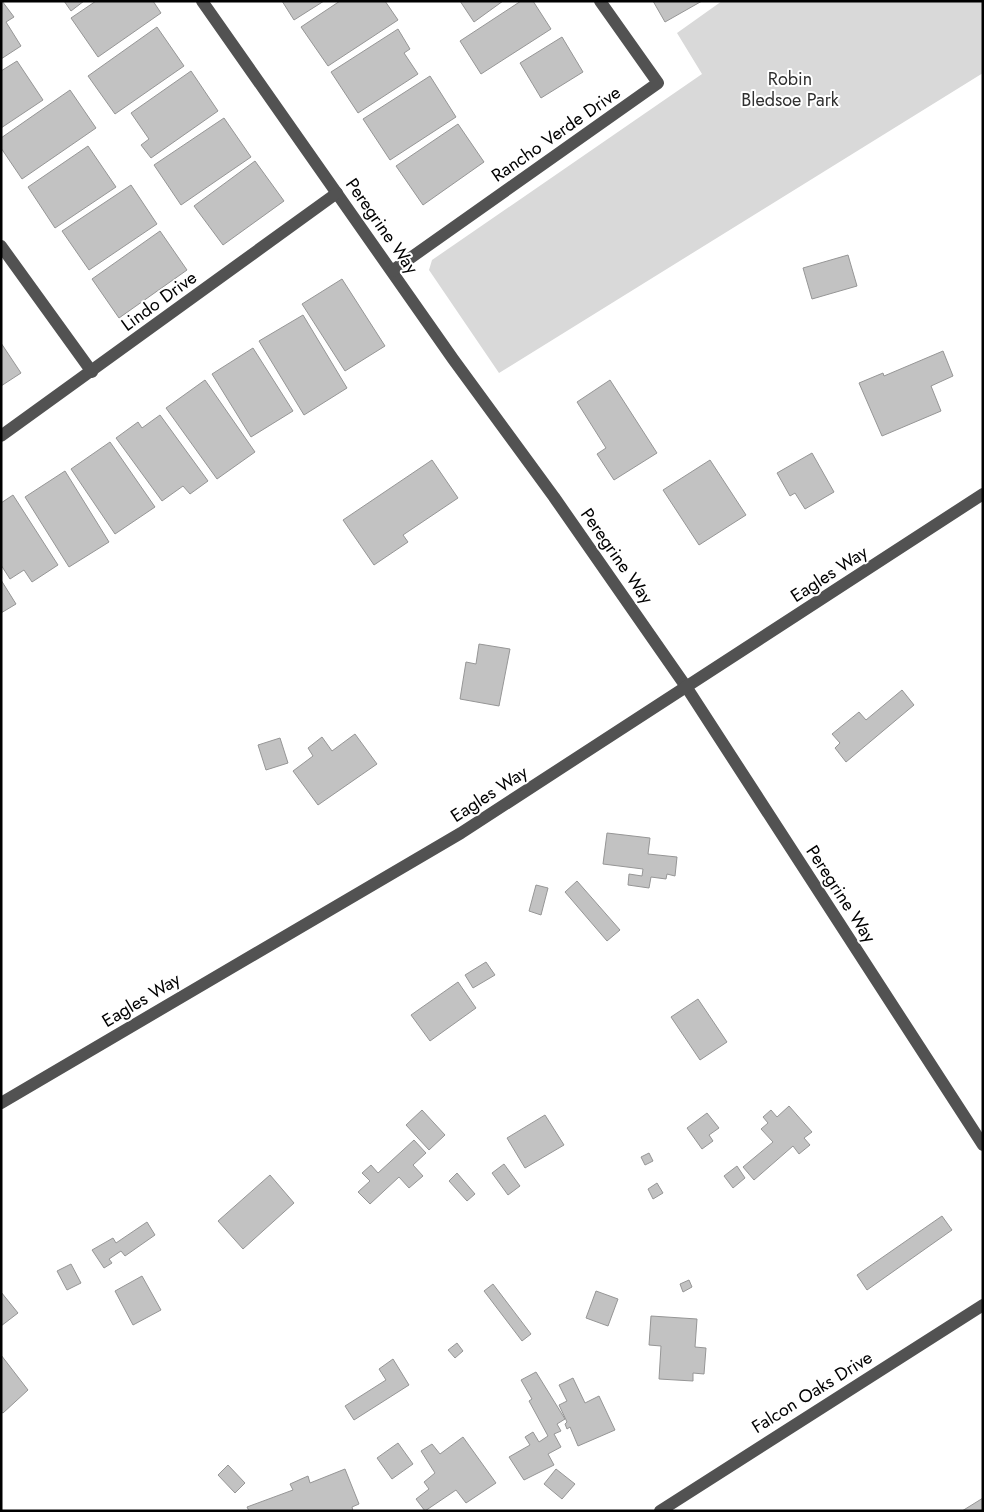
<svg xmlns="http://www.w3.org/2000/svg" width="984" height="1512" font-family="Jost,sans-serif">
<rect width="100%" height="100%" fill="#fff"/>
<polygon fill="#d9d9d9" points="722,1 983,1 983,73 499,373 429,270 432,260 702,74 677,33"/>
<g fill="#c2c2c2" stroke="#969696">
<polygon points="2,1 14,17 6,22 21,46 1,59"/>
<polygon points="64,1 84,1 71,11"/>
<polygon points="96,1 153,1 161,13 98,57 71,18"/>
<polygon points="282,1 324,1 294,20"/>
<polygon points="340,1 385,1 398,20 328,66 301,27"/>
<polygon points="460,1 503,1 474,22"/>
<polygon points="521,1 533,1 551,29 481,74 460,41"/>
<polygon points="653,1 702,1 665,22"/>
<polygon points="157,27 184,66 115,114 88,76"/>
<polygon points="398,29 410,49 404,53 418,74 358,113 331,72"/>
<polygon points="562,37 583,72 541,98 520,63"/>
<polygon points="17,61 43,100 1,128 1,71"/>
<polygon points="191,71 218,111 151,158 141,145 149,139 131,113"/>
<polygon points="430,76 456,117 390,160 363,119"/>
<polygon points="70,90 96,128 22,179 1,148 1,138"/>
<polygon points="224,118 251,157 181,205 154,165"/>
<polygon points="458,124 484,162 423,205 396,166"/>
<polygon points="88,146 116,187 55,228 28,187"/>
<polygon points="255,161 284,201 223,245 194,206"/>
<polygon points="131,185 157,224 89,270 62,231"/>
<polygon points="160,231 187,270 119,318 92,279"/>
<polygon points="848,255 857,286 812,299 803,268"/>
<polygon points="342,279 385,346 345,371 302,304"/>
<polygon points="303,315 347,388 304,415 259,341"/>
<polygon points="1,343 21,373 1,386"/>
<polygon points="253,348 293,411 251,437 212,374"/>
<polygon points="943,351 953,376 931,386 941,411 882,436 859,383 883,373 884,376"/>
<polygon points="205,380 255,452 217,479 166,408"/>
<polygon points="610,380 657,453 614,480 597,454 606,448 577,402"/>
<polygon points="160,415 208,481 190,494 183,486 162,501 116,438 138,422 142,428"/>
<polygon points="110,442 155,507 115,534 71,469"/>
<polygon points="812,453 834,492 805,509 795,493 790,496 777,473"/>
<polygon points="432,460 458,498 403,535 408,542 374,565 343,520"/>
<polygon points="710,460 746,515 699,545 663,490"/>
<polygon points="65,471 109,542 69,567 25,497"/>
<polygon points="13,495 58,565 32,582 24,570 10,579 1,565 1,503"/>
<polygon points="1,580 16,604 1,613"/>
<polygon points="479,644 510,649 499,706 460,699 466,662 476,664"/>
<polygon points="902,690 914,705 846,762 835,748 840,743 832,734 859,712 866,720"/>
<polygon points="355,734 377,764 318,805 293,771 313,756 308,748 322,737 332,751"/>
<polygon points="280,738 288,763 266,770 258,745"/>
<polygon points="607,833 650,838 648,854 677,857 675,876 667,874 666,879 651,877 649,888 628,885 629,874 642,876 643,869 603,864"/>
<polygon points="577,881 620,930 607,941 565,892"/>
<polygon points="536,885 548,888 541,915 529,911"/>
<polygon points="486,962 495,975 473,988 465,975"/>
<polygon points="458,982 476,1008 430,1041 411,1015"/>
<polygon points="698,999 727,1042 700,1060 671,1017"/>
<polygon points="789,1106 812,1132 804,1138 810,1145 799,1154 793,1146 754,1180 743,1167 773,1142 761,1129 768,1123 763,1117 771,1110 777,1117"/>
<polygon points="422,1110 445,1135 429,1150 406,1125"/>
<polygon points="707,1113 719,1128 709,1135 713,1141 702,1149 687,1128"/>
<polygon points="545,1115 564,1145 525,1168 507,1138"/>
<polygon points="414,1140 426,1153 413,1165 423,1176 409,1188 399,1177 370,1204 358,1192 370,1181 362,1173 371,1165 378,1173"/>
<polygon points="649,1153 653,1161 645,1165 641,1157"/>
<polygon points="504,1164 520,1186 508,1195 492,1173"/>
<polygon points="737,1166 745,1178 733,1188 724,1176"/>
<polygon points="457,1173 475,1194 467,1201 449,1181"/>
<polygon points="270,1175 294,1203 243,1249 218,1221"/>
<polygon points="657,1183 663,1193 653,1199 648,1189"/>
<polygon points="942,1216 952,1230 867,1290 857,1275"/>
<polygon points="147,1222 155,1235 125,1256 121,1251 109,1259 112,1263 104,1268 92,1250 113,1238 116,1243"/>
<polygon points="71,1264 81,1283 67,1290 57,1271"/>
<polygon points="142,1276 161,1310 133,1325 115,1291"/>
<polygon points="689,1280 692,1287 683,1292 680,1284"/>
<polygon points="493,1284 531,1334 522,1341 484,1291"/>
<polygon points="596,1291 618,1299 608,1326 586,1318"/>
<polygon points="1,1292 18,1313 1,1326"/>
<polygon points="651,1316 697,1319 695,1347 706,1348 704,1374 693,1373 693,1381 659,1379 661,1346 649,1345"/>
<polygon points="457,1343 463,1351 455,1358 448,1350"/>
<polygon points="1,1355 28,1390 3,1413 1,1412"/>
<polygon points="393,1359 409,1385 354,1420 345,1406 386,1380 379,1369"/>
<polygon points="536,1372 565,1419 557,1424 561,1431 554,1434 561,1447 548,1454 554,1465 524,1480 509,1457 530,1445 525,1437 533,1432 539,1442 548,1436 529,1401 532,1399 521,1380"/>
<polygon points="573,1378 585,1403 599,1396 615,1430 578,1446 570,1427 567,1429 565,1424 567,1422 559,1405 567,1401 559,1385"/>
<polygon points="463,1437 496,1483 466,1503 456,1490 425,1511 416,1499 429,1489 424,1482 435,1473 421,1451 432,1444 440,1454"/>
<polygon points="398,1443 413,1464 392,1479 377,1458"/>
<polygon points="228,1465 245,1483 235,1493 218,1475"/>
<polygon points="345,1469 359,1504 352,1507 353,1511 249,1511 247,1507 293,1490 290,1484 308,1476 310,1483"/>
<polygon points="556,1469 575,1484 562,1499 544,1484"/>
<polygon points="983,1498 983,1511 962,1511"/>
</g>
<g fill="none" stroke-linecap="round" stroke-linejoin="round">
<g stroke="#525252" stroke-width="12">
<polyline points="202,1 453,359 554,497 687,688 983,1145"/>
<polyline points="1,246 92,372"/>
<polyline points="392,271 658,83 600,1"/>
<polyline points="1,436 337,193"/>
<polyline points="1,1103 461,833 983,494"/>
<polyline points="660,1511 983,1305"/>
</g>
</g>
<g text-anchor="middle" stroke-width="4" stroke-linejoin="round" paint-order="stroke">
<g font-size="18" fill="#303030" stroke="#fff">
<text x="790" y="85">Robin<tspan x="790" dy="21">Bledsoe Park</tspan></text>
</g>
<g font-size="18" fill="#000" stroke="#fff">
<text transform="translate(556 134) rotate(-35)" y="6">Rancho Verde Drive</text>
<text transform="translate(382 226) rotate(55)" y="6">Peregrine Way</text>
<text transform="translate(159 301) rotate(-36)" y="6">Lindo Drive</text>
<text transform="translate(617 556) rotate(55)" y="6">Peregrine Way</text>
<text transform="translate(829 574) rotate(-33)" y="6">Eagles Way</text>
<text transform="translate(489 794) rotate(-33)" y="6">Eagles Way</text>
<text transform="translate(841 894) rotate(57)" y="6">Peregrine Way</text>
<text transform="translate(141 1000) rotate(-31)" y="6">Eagles Way</text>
<text transform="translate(812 1392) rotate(-32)" y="6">Falcon Oaks Drive</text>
</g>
</g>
<rect width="984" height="1512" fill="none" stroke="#000000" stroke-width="5"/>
</svg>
